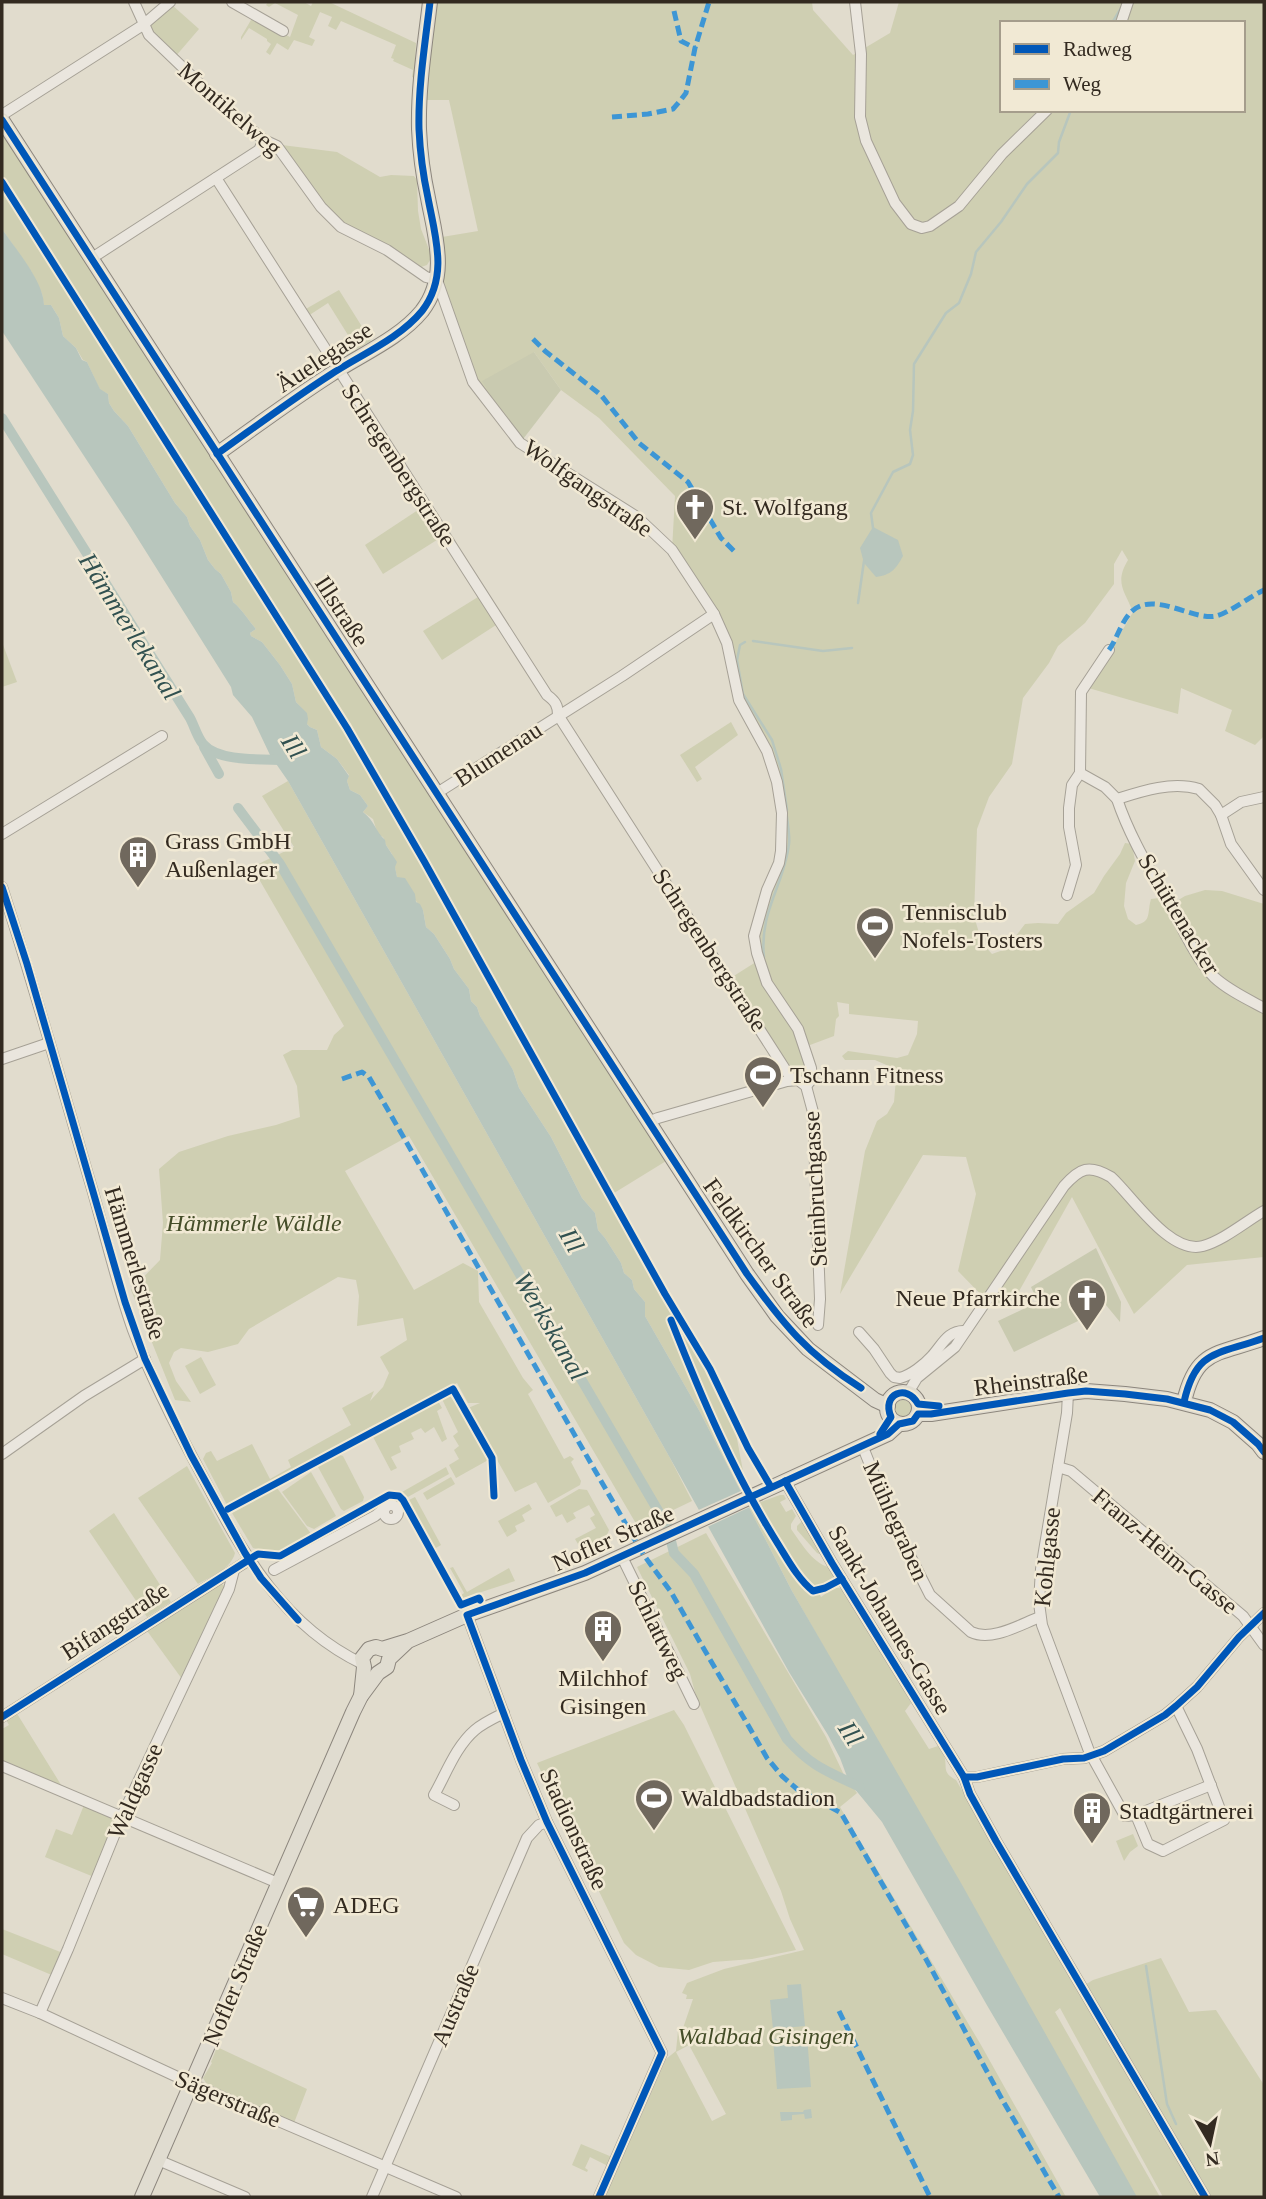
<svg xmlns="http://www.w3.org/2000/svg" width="1266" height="2199" font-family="'Times New Roman',serif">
<rect width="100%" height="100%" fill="#e1dccd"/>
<g fill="#cfcfb2" fill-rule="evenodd">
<polygon points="268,2 304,2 311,6 313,2 329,2 416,43 414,78 412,77 413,70 393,61 394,59 391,58 396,45 341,21 336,30 328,26 332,17 320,12 309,37 315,40 312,46 294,40 288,50 277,43 270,55 266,52 271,44 267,41 267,39 249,28 241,40 241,37 251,20 255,18 290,37 298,15 275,3 269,7 266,5"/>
<path d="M429,2H812L813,10L853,55L890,33L899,2H1264V736L1255,745L1225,731L1232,710L1181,688L1178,714L1085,687L1115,643L1133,612C1125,591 1114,583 1128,560L1122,550L1114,564V584L1085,623L1058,646L1049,663L1023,698L1012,764L989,797L977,829L974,916L982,943L992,954L1006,949L1025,924L1038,923L1058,924L1066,913L1094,893L1104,876L1120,854L1125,843L1132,844L1135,861L1126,883L1124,906L1128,919L1136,925C1152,922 1147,912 1151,899L1159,898L1167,907L1185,896L1205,890L1222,891L1264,904V1257L1187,1265L1134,1314L1072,1197L1018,1293L993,1307L958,1271L976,1194L966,1157L923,1155L840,1294L865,1151L877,1121L887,1114L894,1102L896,1078L891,1067L875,1060H845L842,1056L848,1051L897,1058L908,1055L917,1034L918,1021L849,1014V1004L837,1002L839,1016L836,1019L834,1036L810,1045L803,1043L812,1079L798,1080L729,979L759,960L754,936L779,863L777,782L739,700L727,643L672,550L675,496L599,418L561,390L534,352L520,443L473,382L437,280L436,238L478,231L449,100H420ZM1002,23H1243V110H1002Z"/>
<polygon points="172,5 199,29 175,57 153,36 150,28 151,24"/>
<path d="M2,120L671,1158L606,1198L721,1393L735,1428L745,1482L742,1485L770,1539L803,1585L808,1583L771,1529L758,1503L780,1495H784L786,1499L780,1502L786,1512L792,1509L796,1516L791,1524V1529C802,1544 814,1566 833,1568L835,1576L821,1586L816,1587L821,1597L835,1587L843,1589L879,1645L911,1703L905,1711L929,1749L938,1746C940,1749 942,1752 944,1756C948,1767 941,1772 956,1780L1078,1989L1093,1980L1161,1958L1189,2012L1216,2010L1264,2085V2197H1163L1060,2008L1055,2012L1160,2197H1136L792,1591L700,1412L645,1316V1302L634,1289L632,1280L624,1273L621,1263L605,1238L598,1230L595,1213L582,1198L551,1137L519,1088L513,1070L495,1043L480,1016L477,1007L471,1001L469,989L454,969L450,959L434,934L426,927L423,910L397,877L392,854L386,845L383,837L378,835L373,819L363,812L368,806L360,795L350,790L347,781L349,775L337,759L321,747L317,730L310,727L307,724V714L296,702L292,684L280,665L262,642L251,636L250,633L256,629C248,620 242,609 233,602L231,592L221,574L215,569L208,560L200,540L190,526L187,517L175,503L128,426L114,411L109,403L108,394L100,390L87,362L83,360L76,348L63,336L59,318L51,305H44L42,294L31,271L2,229Z"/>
<polygon points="282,145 337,152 380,177 391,175 414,176 417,180 418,211 421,229 430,252 430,260 427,265 421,267 413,265 342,224 316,197"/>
<polygon points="339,290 371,341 341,358 338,354 353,343 328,303 308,316 304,310"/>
<polygon points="421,508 440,538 383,574 365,545"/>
<polygon points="478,597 496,625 442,660 423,631"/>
<polygon points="2,642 17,682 2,687"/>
<polygon points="731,722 738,735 695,767 702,779 697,782 680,755"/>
<polygon points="288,781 670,1458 692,1501 638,1527 409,1136 345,1171 414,1290 463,1263 478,1271 479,1302 523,1378 533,1390 528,1394 564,1459 570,1456 574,1459 571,1462 581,1481 580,1485 548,1503 536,1482 515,1492 468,1408 480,1403 468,1403 457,1383 370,1427 227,1505 203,1459 206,1453 211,1451 217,1461 252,1444 270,1479 291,1467 288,1460 351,1425 342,1408 374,1391 370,1401 383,1387 389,1373 380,1357 407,1340 403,1318 357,1326 359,1296 356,1280 338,1277 249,1329 238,1344 208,1352 181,1348 174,1352 169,1363 176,1381 191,1402 175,1400 131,1290 160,1260 163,1223 159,1169 179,1152 228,1136 276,1125 300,1117 297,1086 283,1055 292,1050 327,1050 334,1035 344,1026 252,867 294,847 262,796"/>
<polygon points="201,1357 216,1385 200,1394 185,1366"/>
<polygon points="449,1395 464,1413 490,1459 456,1478 449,1465 459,1459 454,1450 459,1446 453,1436 458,1432 442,1399 438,1401 442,1408 437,1411 447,1439 442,1442 434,1427 425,1433 421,1428 411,1433 414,1439 399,1446 401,1452 391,1457 397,1468 391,1471 372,1435"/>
<circle cx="903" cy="1409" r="9"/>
<polygon points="337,1454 343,1456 364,1497 363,1501 344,1511 341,1509 318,1467 319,1464"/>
<path d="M187,1466L235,1553C231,1569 212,1576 198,1584L138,1498Z"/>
<polygon points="446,1467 449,1474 406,1498 402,1492"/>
<polygon points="311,1472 336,1516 314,1529 307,1526 282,1492"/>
<polygon points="451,1477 455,1484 427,1500 423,1493"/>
<polygon points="277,1488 312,1535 276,1553 253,1548 232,1513"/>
<polygon points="579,1489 587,1490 609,1530 607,1535 581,1549 575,1539 596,1528 590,1518 595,1515 589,1505 573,1513 576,1518 567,1523 562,1514 556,1517 550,1506"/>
<polygon points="415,1497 441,1545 434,1549 407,1501"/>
<polygon points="529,1504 532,1509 522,1515 525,1521 515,1526 517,1531 507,1537 498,1521"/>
<polygon points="114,1513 171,1602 147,1617 89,1531"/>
<polygon points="802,1521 822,1555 817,1553 797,1530 797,1526"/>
<path d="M706,1533L826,1737L844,1775L857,1793L840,1807L981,2045L1066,2197H605L666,2059L676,2051L678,2031H682L693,1999H686L687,1995L682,1993L687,1983L724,1969L804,1950L790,1919L781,1891L696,1696L690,1674L637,1567ZM689,2045L726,2114L712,2121L676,2052Z"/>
<polygon points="453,1567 467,1592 509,1568 515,1581 463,1598 460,1596 464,1593 450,1568"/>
<polygon points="221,1583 225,1587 182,1679 145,1628"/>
<polygon points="674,1710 684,1725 796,1950 752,1959 713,1962 689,1970 659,1967 636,1955 624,1943 537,1763"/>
<polygon points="16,1712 63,1788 2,1764 2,1729 9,1725 5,1718"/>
<polygon points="84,1805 114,1818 115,1822 94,1877 45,1857 56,1829 72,1835"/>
<polygon points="1133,1834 1138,1846 1130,1852 1124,1861 1116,1841"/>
<polygon points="2,1929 63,1953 54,1976 2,1954"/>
<polygon points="217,2047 307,2089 294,2123 206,2083 203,2078 212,2063 211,2062"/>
<polygon points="581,2144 612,2157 605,2174 606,2165 590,2157 585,2168 588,2170 587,2172 572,2165"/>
</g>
<g fill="#c9cab0">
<polygon points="534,352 561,390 520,443 482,381"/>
<polygon points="1096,1248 1121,1302 1120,1322 1101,1299 1076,1316 1078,1321 1014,1352 998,1321 1038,1302 1031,1287"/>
</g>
<g fill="#b8c6bd">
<path d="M2,229C15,248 44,282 44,305H51L59,318L63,336L76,348L82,360L87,362L100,389L108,394L109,403L114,411L128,426L175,503L187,517L190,526L200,540L208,560L215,569L221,574L231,592L233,602C242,609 248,620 256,629L250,633L251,636L262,642L280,665L292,684L296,702L307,713L308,719L307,724L310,727L317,730L321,747L337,759L349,776L347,781L350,790L360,795L368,806L363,812C375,821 375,831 385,840L386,845L397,862L395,867L397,877L405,878L415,894L416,902L420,904L423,910L426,927L434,934L450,959L454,969L469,989L471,1001L477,1007L480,1016L513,1070L519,1088L551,1137L582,1198L595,1213L598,1230L605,1238L621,1263L624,1273L632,1280L634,1289L645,1302V1316L700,1412L792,1591L961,1883L1137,2197H1100L988,2007L882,1822L849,1782L840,1758L828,1735L789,1672L670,1458L288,781L270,755L252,717L233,695L231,687L128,523L2,331Z"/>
<path d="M873,527L898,540L903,556C896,569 891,575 876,577L864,563L860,548Z"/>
<polygon points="801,1984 805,2026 773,2029 770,2000 788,1998 787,1985"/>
<polygon points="807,2036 811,2087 777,2089 773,2039"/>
<polygon points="811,2109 812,2118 805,2119 804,2114 792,2115 792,2120 781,2121 780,2112 803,2112 804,2110"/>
</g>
<polygon fill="#e1dccd" points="743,1490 752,1506 703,1529 694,1512"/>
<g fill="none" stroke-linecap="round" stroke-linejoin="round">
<g stroke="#b8c6bd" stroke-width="2.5">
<polyline points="1112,23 1121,8"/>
<polyline points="873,528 871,513 893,472 910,464 913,455 910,430 913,411 914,364 946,313 959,303 971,274 976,252 1001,222 1027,184 1058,153 1059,142 1071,110"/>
<polyline points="858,603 864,561"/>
<polyline points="753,641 823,651 852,648"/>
<polyline points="745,642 740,645 737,660 743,694 772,740 781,769 787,810"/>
<path d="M764,957C759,912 784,885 789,844C790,836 788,826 787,817"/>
<polyline points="1146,1966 1167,2104 1176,2124"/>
</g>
<g stroke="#b8c6bd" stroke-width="10">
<path d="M2,418L190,718C194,725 197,737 203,744C218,762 262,759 285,760"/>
<polyline points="204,747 219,774"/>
<path d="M238,808L280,864L660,1514L666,1521L674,1553L694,1574L787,1739C813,1768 827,1771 860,1787"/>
</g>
<defs>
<g id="minor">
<polyline points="134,2 149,35 225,108 264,140 277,146 321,207 341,227 387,250 426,277 437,280 473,382 520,443 637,517 672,550 714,614 727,643 739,700 767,751 777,782 782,813 781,851 779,863 767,890 754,936 757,953 767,983 798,1029 811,1068 812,1079 806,1086"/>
<polyline points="232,2 283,31"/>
<polyline points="855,2 861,54 860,117 866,141 895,203 911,224 922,228 930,226 959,206 1002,154 1047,110"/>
<polyline points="1121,23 1128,2"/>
<polyline points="2,115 143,25 170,2"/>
<path d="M216,178L547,695C555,701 558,705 558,715L792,1080"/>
<polyline points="92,258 259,150 264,140"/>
<path d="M1080,773L1105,787L1117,799C1142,791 1172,781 1199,789L1215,805L1221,815L1231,844L1264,890"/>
<polyline points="437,793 622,676 714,614"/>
<path d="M1117,799C1130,838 1152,873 1172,909C1184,931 1196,959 1214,977C1228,990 1247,999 1264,1008"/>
<polyline points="1221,815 1241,802 1264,797"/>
<polyline points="2,834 162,736"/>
<path d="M2,887C35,988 63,1090 93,1192C106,1238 117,1285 133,1330C152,1381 178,1431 204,1479C243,1554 283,1626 363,1664"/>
<polyline points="1067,895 1076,865 1069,827 1069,808 1072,785 1080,773 1081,692 1109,650"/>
<polyline points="2,1059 49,1043"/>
<polyline points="648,1122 658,1118 787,1081 798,1080 806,1086 813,1112 820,1299 818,1325"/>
<path d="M859,1332L874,1349L890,1373L894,1377L900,1378C911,1375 924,1365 932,1356C942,1345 948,1330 965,1331"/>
<path d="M908,1393L917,1378L955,1347L1064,1186C1080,1168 1089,1164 1111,1177C1133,1197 1170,1255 1203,1246C1224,1240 1245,1222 1264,1211"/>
<polyline points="1068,1393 1067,1413 1041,1569 1039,1603 1042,1625 1089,1751 1125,1816 1136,1815 1148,1844 1163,1851 1224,1820 1197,1749 1176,1706"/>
<path d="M862,1445L894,1524L930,1595L971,1632C992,1642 1021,1624 1040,1617"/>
<polyline points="2,1454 84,1396 145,1359"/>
<polyline points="1058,1467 1071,1471 1243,1616 1264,1645"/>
<polyline points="785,1481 832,1563 964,1777 970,1794 996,1841 1205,2197"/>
<circle cx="391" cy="1512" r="7"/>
<polyline points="622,1557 694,1704"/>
<polyline points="274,1570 375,1516 386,1507"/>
<polyline points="467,1615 521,1760 547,1822 662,2053 599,2197"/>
<polyline points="2,1717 249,1560"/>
<polyline points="2,1766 278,1883"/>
<polyline points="964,1777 977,1777 1063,1759 1084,1758 1104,1751 1165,1715 1176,1706 1197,1687 1239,1637 1264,1613"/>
<path d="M454,1805L434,1795C446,1774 456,1746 475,1730C483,1723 494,1718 504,1713"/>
<polyline points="1136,1815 1211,1785"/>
<polyline points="2,1998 40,2013 199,2087 456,2197"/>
<polyline points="40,2013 68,1949 122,1816 229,1589 234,1570"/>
<polyline points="158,2160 245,2197"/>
<polyline points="372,2197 527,1838 539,1825 547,1822"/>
</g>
<g id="major">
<polyline points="2,120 747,1274 777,1316 808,1349 875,1400 888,1406"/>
<path d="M217,454C255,427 291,400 330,375C360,355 399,339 422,311C449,276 435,236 428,198C423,175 420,152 419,129C418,87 425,44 430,2"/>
<circle cx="903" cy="1408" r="16"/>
<path d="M1184,1402C1196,1348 1219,1355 1264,1338"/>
<polyline points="918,1414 931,1414 1068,1393 1086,1391 1125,1394 1167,1399 1210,1410 1233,1422 1258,1444 1264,1452"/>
<polyline points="361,1696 364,1667 362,1658 369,1649 376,1647 382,1649 408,1641 467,1615 585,1573 888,1434 899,1424"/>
<polyline points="142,2197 353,1712 361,1696 378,1673 387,1667 389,1659 406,1643"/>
</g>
</defs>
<use href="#minor" stroke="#a6a196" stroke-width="12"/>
<use href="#major" stroke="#8c867d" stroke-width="16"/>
<use href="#minor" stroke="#eae6de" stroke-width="10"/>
<use href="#major" stroke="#e0dcd0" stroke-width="14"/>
<g stroke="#3d96d5" stroke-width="5" stroke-dasharray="10 5" stroke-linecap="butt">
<polyline points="674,11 681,41 695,48"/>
<polyline points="612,117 648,114 673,109 680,101 686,93 695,48 709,2"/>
<polyline points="533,339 545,351 601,395 639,443 688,482 721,538 734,551"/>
<path d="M1109,650C1117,639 1121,622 1131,612C1153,590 1193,621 1216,616C1227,614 1251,596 1264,590"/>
<polyline points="342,1079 362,1072 369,1077 643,1554 671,1592 767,1758 782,1776 797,1789 841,1813 927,1961 1003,2101 1059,2197"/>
<polyline points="839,2011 930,2197"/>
</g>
<defs>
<g id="cycleway">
<path d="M2,120L747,1274C784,1325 807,1354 861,1388"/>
<polyline points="2,182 347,728 424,861 665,1294 710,1369 748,1448 771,1487"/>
<path d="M217,454C255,427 291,400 330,375C360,355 399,339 422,311C449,276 435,236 428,198C423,175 420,152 419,129C418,87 425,44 430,2"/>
<polyline points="2,887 27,964 125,1302 145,1359 191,1455 245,1553 261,1578 298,1620"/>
<path d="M671,1320C701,1396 734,1474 778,1544C788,1560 798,1579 813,1591L825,1588L842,1579"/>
<path d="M1184,1402C1196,1348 1219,1355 1264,1338"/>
<path d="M880,1434L891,1417C881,1394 907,1383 918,1404L939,1406"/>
<polyline points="785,1481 832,1563 964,1777 970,1794 996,1841 1205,2197"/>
<polyline points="228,1509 453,1389 492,1458 494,1496"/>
<polyline points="2,1717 258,1554 280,1556 389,1495 399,1496 403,1500 461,1605 479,1598 480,1600"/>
<polyline points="964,1777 977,1777 1063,1759 1084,1758 1104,1751 1165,1715 1176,1706 1197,1687 1239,1637 1264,1613"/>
<polyline points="599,2197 662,2053 547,1822 521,1760 467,1615 585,1573 888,1434 899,1424 913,1421 918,1414 931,1414 1068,1393 1086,1391 1125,1394 1167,1399 1210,1410 1233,1422 1258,1444 1264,1452"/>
</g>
</defs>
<use href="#cycleway" stroke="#f1e9d4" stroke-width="11"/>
<use href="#cycleway" stroke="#0057b8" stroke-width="7"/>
</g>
<defs>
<symbol id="church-pin" viewBox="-11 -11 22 30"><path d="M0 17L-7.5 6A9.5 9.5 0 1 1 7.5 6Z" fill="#70685d" stroke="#f1e9d4"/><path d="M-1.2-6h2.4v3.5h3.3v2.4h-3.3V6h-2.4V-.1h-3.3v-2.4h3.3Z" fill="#fff"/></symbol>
<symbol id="building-pin" viewBox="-11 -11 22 30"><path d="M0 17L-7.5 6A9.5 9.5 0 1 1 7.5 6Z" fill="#70685d" stroke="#f1e9d4"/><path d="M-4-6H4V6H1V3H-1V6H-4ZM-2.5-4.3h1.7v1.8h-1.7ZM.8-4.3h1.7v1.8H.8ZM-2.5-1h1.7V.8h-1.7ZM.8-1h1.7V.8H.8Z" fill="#fff"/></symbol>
<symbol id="stadium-pin" viewBox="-11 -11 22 30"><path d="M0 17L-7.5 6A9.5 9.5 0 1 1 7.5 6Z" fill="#70685d" stroke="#f1e9d4"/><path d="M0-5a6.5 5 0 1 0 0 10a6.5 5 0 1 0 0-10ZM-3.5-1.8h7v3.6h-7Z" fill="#fff"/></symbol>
<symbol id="supermarket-pin" viewBox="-11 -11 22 30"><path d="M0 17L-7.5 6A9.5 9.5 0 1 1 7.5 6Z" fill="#70685d" stroke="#f1e9d4"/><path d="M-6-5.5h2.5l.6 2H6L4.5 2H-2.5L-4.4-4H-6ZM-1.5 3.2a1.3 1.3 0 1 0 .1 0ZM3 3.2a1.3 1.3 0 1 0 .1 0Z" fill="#fff"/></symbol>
</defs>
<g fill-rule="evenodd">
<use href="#church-pin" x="673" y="485" width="44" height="60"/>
<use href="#building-pin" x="116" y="833" width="44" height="60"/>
<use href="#stadium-pin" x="853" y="904" width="44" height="60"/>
<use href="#stadium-pin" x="741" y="1053" width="44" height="60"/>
<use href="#church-pin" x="1065" y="1276" width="44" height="60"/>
<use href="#building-pin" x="581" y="1607" width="44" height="60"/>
<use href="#stadium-pin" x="632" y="1776" width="44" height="60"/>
<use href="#building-pin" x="1070" y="1789" width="44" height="60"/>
<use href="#supermarket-pin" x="284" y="1883" width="44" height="60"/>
</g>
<g text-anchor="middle" stroke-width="5" stroke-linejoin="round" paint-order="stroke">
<g font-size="24" fill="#332a20" stroke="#f1e9d4">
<text transform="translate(230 109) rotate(41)" y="8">Montikelweg</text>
<text transform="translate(324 357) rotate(-33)" y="8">Äuelegasse</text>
<text transform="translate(399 465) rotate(57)" y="8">Schregenbergstraße</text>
<text transform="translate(588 488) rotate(35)" y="8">Wolfgangstraße</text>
<text transform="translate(342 611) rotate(57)" y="8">Illstraße</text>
<text transform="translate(498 754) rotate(-33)" y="8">Blumenau</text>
<text transform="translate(1179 914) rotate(59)" y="8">Schüttenacker</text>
<text transform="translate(710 950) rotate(57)" y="8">Schregenbergstraße</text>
<text transform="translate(815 1189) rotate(-93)" y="8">Steinbruchgasse</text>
<text transform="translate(761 1253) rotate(54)" y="8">Feldkircher Straße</text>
<text transform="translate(135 1263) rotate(73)" y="8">Hämmerlestraße</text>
<text transform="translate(1031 1381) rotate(-7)" y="8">Rheinstraße</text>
<text transform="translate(896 1521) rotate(66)" y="8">Mühlegraben</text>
<text transform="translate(613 1538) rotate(-24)" y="8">Nofler Straße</text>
<text transform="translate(1165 1551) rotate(40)" y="8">Franz-Heim-Gasse</text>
<text transform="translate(1047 1557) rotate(-84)" y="8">Kohlgasse</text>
<text transform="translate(890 1620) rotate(59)" y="8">Sankt-Johannes-Gasse</text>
<text transform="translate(115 1621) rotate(-33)" y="8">Bifangstraße</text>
<text transform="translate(658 1630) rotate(64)" y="8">Schlattweg</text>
<text transform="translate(135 1791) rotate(-66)" y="8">Waldgasse</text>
<text transform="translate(574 1829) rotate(65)" y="8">Stadionstraße</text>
<text transform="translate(235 1985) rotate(-67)" y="8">Nofler Straße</text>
<text transform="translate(455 2005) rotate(-67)" y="8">Austraße</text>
<text transform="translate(228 2099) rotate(23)" y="8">Sägerstraße</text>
</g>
<g font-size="24" fill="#332a20" stroke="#f1e9d4" text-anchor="start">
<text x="722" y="515">St. Wolfgang</text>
<text x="165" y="849">Grass GmbH<tspan x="165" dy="28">Außenlager</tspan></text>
<text x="902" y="920">Tennisclub<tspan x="902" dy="28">Nofels-Tosters</tspan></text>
<text x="790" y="1083">Tschann Fitness</text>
<text x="1060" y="1306" text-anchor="end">Neue Pfarrkirche</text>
<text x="603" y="1686" text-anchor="middle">Milchhof<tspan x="603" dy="28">Gisingen</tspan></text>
<text x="681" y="1806">Waldbadstadion</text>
<text x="1119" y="1819">Stadtgärtnerei</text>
<text x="333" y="1913">ADEG</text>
</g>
<g font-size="24" font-style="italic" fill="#444d28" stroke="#f1e9d4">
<text x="254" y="1231">Hämmerle Wäldle</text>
<text x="766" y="2044">Waldbad Gisingen</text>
</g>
<g font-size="26" font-style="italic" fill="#315150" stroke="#f1e9d4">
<text transform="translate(130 626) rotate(58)" y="9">Hämmerlekanal</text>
<text transform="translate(294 746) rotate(58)" y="9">Ill</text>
<text transform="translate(572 1240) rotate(61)" y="9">Ill</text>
<text transform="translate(551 1326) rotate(60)" y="9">Werkskanal</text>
<text transform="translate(851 1733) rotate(58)" y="9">Ill</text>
</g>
</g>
<rect width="1266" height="2199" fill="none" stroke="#332a20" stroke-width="7"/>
<rect x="1000" y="21" width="245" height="91" fill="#f1e9d4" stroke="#a59d8c" stroke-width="2"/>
<rect x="1014" y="44" width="35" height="10" fill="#0057b8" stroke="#a59d8c" stroke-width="2"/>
<text x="1063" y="56" font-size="21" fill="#332a20">Radweg</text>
<rect x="1014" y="79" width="35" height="10" fill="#3d96d5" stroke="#a59d8c" stroke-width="2"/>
<text x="1063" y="91" font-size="21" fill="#332a20">Weg</text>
<g transform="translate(1210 2143) rotate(171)" stroke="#f1e9d4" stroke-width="5" paint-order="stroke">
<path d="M0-5L12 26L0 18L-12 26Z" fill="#332a20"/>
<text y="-10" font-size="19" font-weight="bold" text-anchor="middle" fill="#332a20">N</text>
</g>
</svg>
